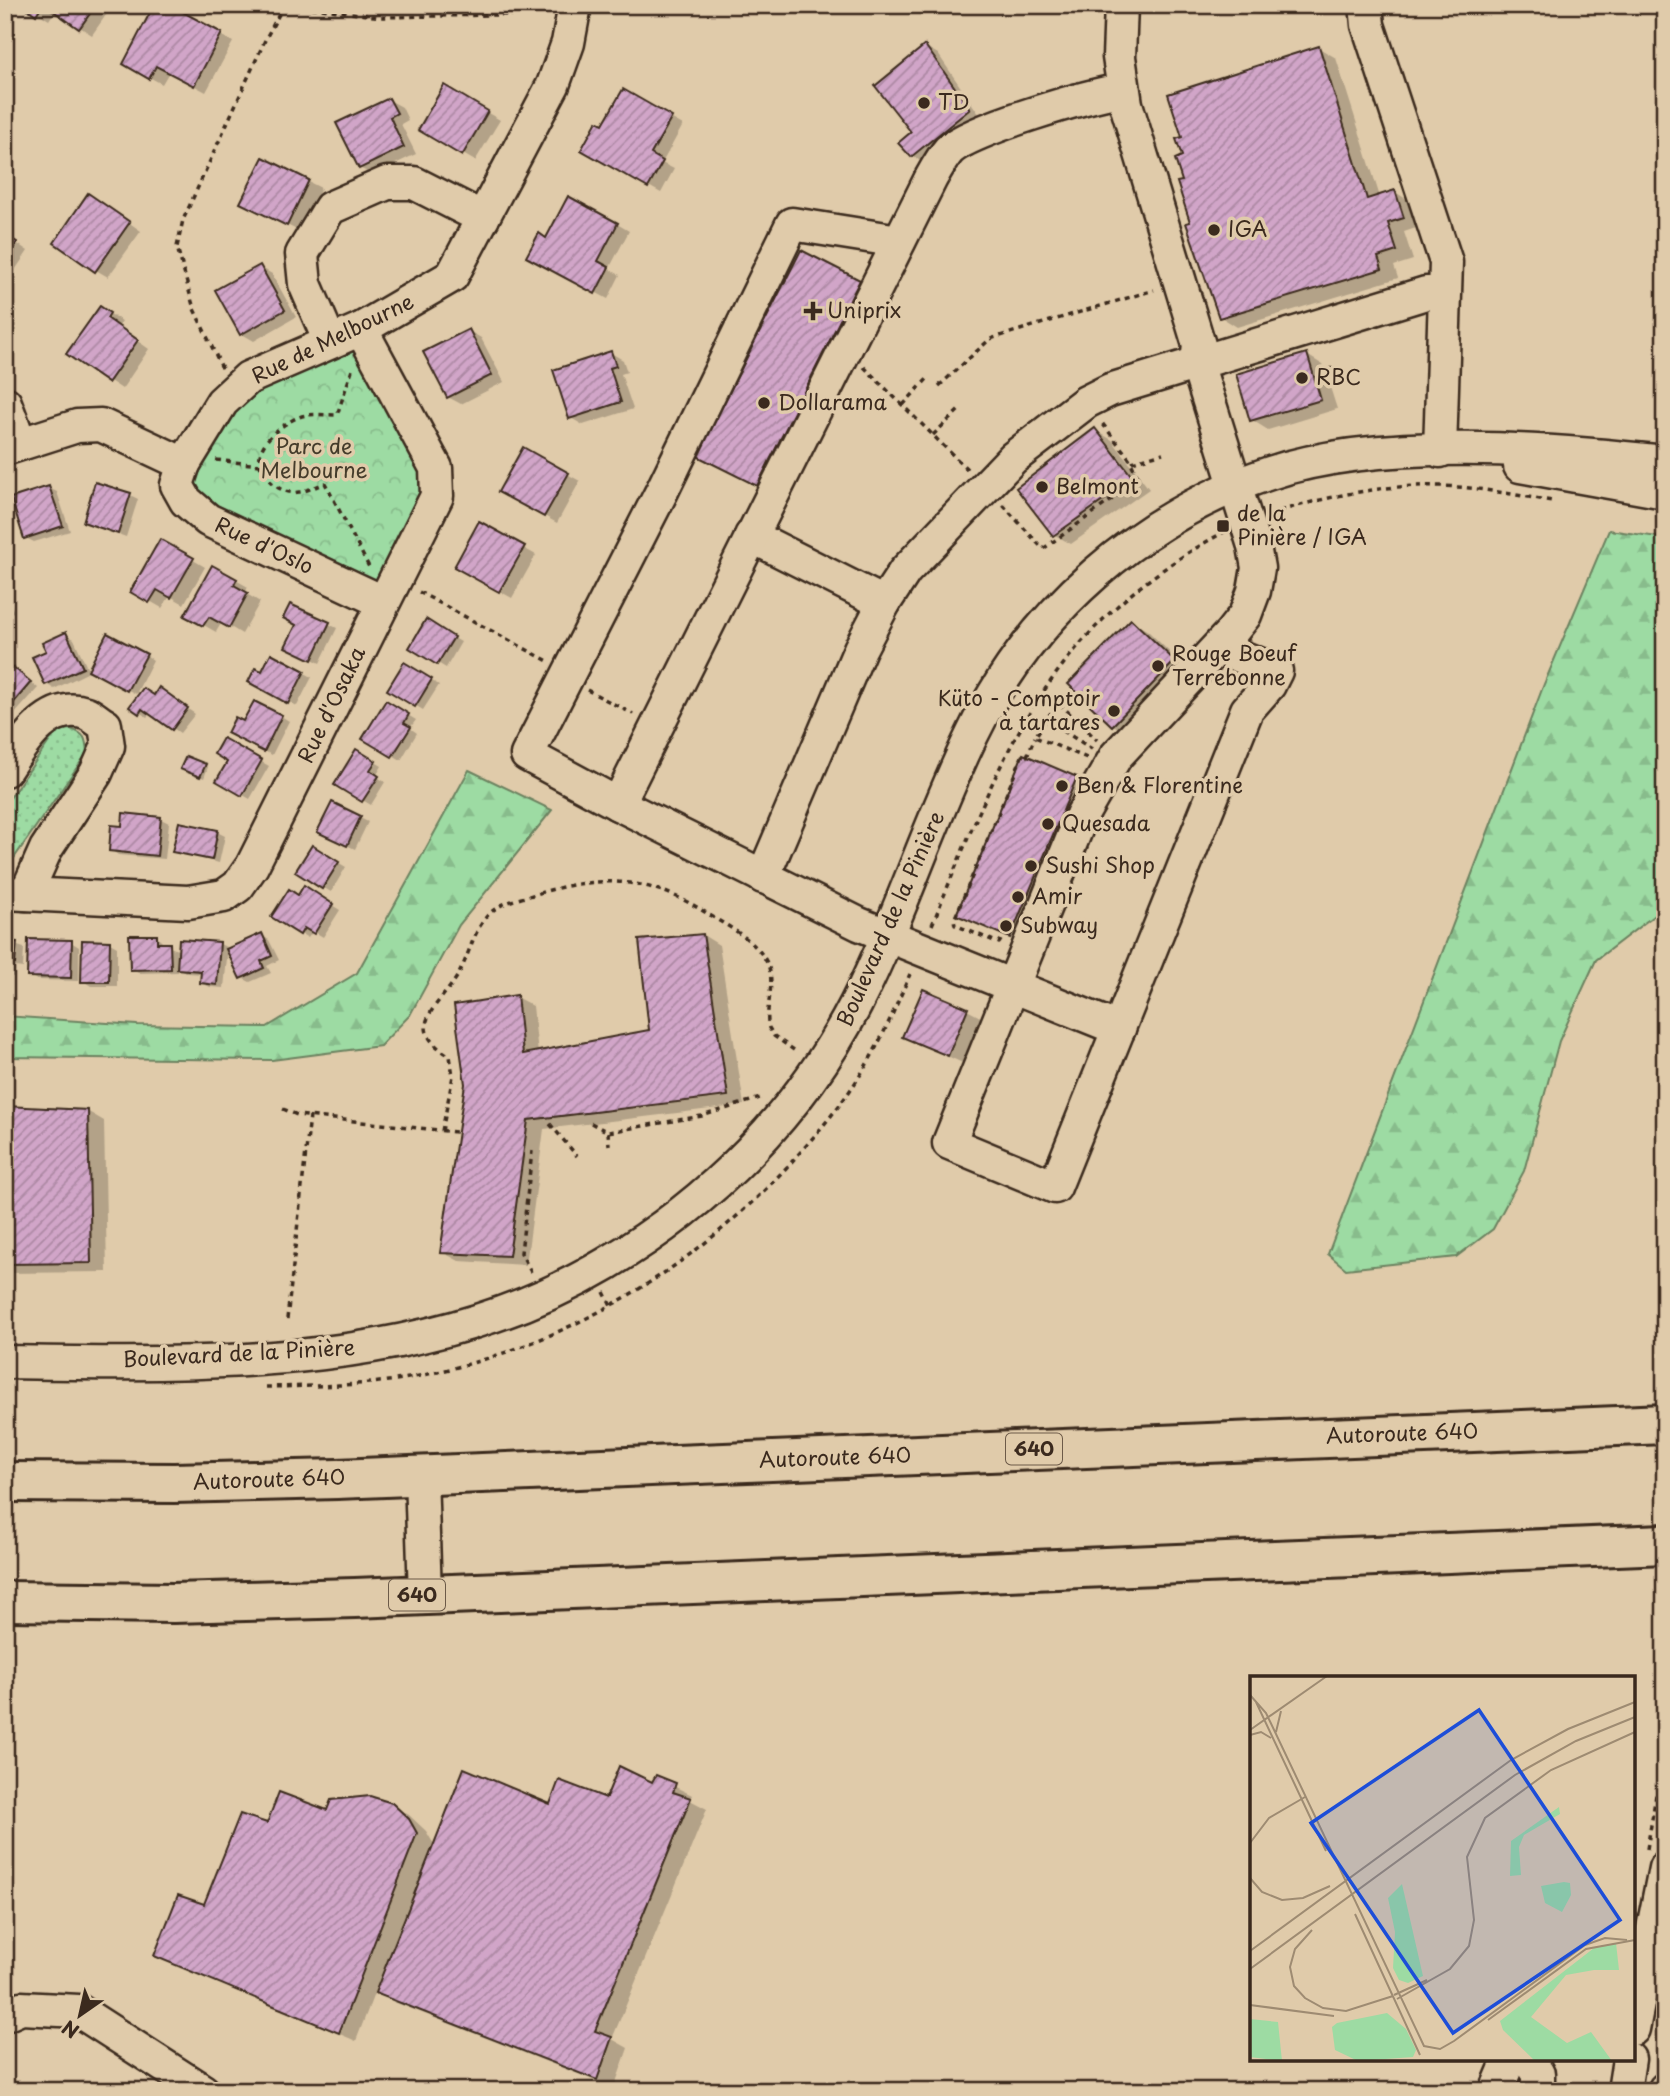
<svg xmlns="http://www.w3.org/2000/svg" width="1670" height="2096" font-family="'Playpen Sans',sans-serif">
<defs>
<pattern id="grass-dots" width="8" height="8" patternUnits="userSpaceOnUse" patternTransform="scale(1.75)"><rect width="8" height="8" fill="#9ddba3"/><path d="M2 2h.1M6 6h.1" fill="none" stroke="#88bc8c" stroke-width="1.8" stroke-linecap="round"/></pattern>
<pattern id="forest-firs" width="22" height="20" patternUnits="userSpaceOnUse" patternTransform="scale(1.75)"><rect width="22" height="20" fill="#9ddba3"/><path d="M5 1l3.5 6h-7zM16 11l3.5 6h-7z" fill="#88bc8c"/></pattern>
<pattern id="park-crowns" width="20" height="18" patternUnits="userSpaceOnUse" patternTransform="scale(1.75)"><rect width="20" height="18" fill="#9ddba3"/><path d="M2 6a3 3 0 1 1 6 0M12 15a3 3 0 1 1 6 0" fill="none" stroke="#88bc8c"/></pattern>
<pattern id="building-hatch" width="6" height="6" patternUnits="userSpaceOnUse" patternTransform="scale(1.75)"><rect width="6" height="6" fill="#d1a5c8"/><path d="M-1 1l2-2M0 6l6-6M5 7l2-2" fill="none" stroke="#ab87a2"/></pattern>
</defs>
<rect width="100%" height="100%" fill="#e0cbaa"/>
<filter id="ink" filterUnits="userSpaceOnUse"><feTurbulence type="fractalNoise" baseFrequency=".0143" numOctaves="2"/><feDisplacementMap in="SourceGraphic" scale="14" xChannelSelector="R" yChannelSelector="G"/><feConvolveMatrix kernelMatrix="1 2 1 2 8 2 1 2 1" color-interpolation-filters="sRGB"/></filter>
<g filter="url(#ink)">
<path fill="url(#grass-dots)" stroke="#6c8260" stroke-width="2" d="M71,729C85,734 86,738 87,753L5,871V805L53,736L61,730Z"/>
<g fill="url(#forest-firs)" stroke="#6c8260" stroke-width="2">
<polygon points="1609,530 1665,538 1665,907 1596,960 1559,1041 1524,1171 1493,1229 1456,1257 1346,1269 1328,1254 1544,684"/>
<polygon points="469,770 552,810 459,925 410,1015 380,1046 272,1060 5,1057 5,1016 137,1025 267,1027 357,973"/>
</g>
<polygon fill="url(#park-crowns)" stroke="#6c8260" stroke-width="2" points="361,329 436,468 383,602 208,520 184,464 222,402"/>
<g fill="#0003">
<polygon points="25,5 113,5 92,35 55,11 49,20"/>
<polygon points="166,5 233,42 206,92 169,72 162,84 125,64"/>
<polygon points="926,47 938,54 981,117 925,163 912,156"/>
<polygon points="1319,48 1336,58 1380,197 1395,192 1411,202 1419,227 1404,232 1413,260 1394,266 1398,278 1237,327 1221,317 1192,224 1184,182 1184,157"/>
<polygon points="445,88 500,120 475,161 420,129"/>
<polygon points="624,92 683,125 662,163 674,169 661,193 583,149 604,127"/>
<polygon points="389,100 402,107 408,120 401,124 416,154 372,175 360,168"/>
<polygon points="263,159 321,188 299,231 254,209"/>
<polygon points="101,203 141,231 108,277 96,270"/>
<polygon points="617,224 629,231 609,269 620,275 608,299 541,263 547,240"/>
<polygon points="5,235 28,251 5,285"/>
<polygon points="802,252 876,291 774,494 716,465"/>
<polygon points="260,267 272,274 296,317 254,341 242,334"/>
<polygon points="100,308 122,321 118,327 149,349 122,389 69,354"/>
<polygon points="469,331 481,338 504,382 461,404 448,397"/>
<polygon points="611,353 623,360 627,372 621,374 633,409 583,425 571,418"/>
<polygon points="1307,355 1323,365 1337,409 1268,430 1252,420"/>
<polygon points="1095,430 1112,440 1149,489 1071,544 1055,535"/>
<polygon points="523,450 580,481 557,523 501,492"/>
<polygon points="49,488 57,492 70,531 34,542 26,538"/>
<polygon points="130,495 138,499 126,537 85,522"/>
<polygon points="480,524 536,555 512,598 456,567"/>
<polygon points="161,541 205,567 184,604 170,596 162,608 132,591"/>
<polygon points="213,567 248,587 245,593 260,602 242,634 222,622 216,632 186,615"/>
<polygon points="5,600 10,602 14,612 5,614"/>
<polygon points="291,606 337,628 320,663 295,650 298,624"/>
<polygon points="1131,621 1148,631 1190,672 1130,735 1113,725 1071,684"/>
<polygon points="426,622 461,642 446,668 411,647"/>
<polygon points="66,634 74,639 89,672 54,689 46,684 48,652"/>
<polygon points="146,655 153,660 136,694 90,670"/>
<polygon points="272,655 312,677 297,706 250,681 263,673"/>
<polygon points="5,660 38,688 13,716 5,711"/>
<polygon points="405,665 439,685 423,710 390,690"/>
<polygon points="167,694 195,714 180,733 151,713 147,717 131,707"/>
<polygon points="386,702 416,720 410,728 417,733 401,760 364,738"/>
<polygon points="281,716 289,721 272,755 237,737 244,724"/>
<polygon points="223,740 269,766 250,799 219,781 230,761"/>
<polygon points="357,751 382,766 376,776 385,782 371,805 337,785"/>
<polygon points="205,766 208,767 204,778 186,770"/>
<polygon points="1076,778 1093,788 1027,946 958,915"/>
<polygon points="332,804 368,822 355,849 327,836"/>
<polygon points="124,815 161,819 169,823 165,859 118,855 111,850 123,828"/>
<polygon points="217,832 225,836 219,863 174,851"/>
<polygon points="312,847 346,867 331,892 297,872"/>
<polygon points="304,888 340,910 323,937 313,931 308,938 273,917 298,897"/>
<polygon points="261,935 269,940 279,960 267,966 271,973 250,982 242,978"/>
<polygon points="703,935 719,945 744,1105 544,1129 526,1265 459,1261 442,1252 516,997 533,1006 538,1053 651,1031"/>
<polygon points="157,937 165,945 180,951 181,941 220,944 228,948 224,988 210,987 202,983 203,974 187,973 178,968 178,972 140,973 132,969"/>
<polygon points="5,942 24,948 23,968 15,967 14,977 5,976"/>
<polygon points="71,942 79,947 79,981 37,980 29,976"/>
<polygon points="110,943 117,947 117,986 91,986 83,981"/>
<polygon points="967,1010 984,1019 965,1064 905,1037"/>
<polygon points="5,1108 87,1111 104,1121 107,1272 5,1273"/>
<polygon points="657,1778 692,1795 690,1800 707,1809 612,2039 628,2048 614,2088 394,2002 375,1991 356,2041 156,1955 205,1906 268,1825 328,1812 391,1805 409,1815 426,1831 435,1846 606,1800 653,1784"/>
<polygon points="5,1882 15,1891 5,1901"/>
</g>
<g fill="url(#building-hatch)" stroke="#3b2a1e" stroke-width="2">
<polygon points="22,5 42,5 36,15"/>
<polygon points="45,5 96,5 79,29"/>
<polygon points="154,5 170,5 222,33 194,86 156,66 149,79 123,64"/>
<polygon points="925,45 970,109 911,157 898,143 911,132 875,86"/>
<polygon points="1319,46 1367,199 1395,190 1404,218 1388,223 1397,251 1378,257 1382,269 1219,318 1186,223 1190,222 1177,182 1182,181 1175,159 1182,156 1176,139 1182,137 1168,94"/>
<polygon points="444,85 488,111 462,156 418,130"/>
<polygon points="623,89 672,117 651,154 663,161 648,188 581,150 597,121 603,124"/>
<polygon points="389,98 397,113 390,117 404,147 359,169 336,123"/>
<polygon points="263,157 309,180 287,226 240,203"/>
<polygon points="88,193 130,222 95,272 54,243"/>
<polygon points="568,196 618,223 598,261 609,267 595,294 526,257 539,233 546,238"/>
<polygon points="5,235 17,242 5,260"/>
<polygon points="801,250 860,280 757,486 697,456"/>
<polygon points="260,265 285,310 240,335 215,290"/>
<polygon points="100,306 110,313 107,318 138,340 108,383 66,354"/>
<polygon points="469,329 492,375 447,398 423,352"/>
<polygon points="611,351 616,366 610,368 621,402 569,419 553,370"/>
<polygon points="1307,353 1321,400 1250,421 1236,374"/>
<polygon points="1095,428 1134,479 1053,536 1016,488"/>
<polygon points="523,447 569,473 544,517 498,492"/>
<polygon points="95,482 131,493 118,534 83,522"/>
<polygon points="49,486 63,526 24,539 11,498"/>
<polygon points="479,521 525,546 499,592 454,567"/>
<polygon points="160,539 194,558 171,598 157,590 149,603 130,592"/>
<polygon points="212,565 237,579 234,585 248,593 229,628 209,617 203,626 184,616"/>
<polygon points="290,604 330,622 312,660 285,647 296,625 283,618"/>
<polygon points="426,619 454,637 437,665 409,648"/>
<polygon points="1131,619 1175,661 1112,726 1068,684"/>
<polygon points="66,632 83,668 45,685 32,657 46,651 42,643"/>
<polygon points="107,633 147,654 127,691 88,670"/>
<polygon points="271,653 305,671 288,704 248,682 255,668 262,671"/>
<polygon points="5,660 31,682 5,713"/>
<polygon points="404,662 432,679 415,707 387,690"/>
<polygon points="159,687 188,708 172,730 142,709 139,714 129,707 143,688 154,695"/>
<polygon points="386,700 409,714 404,723 411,727 392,757 362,739"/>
<polygon points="254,701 282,715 264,752 227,733 235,717 243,721"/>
<polygon points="223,738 262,760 242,796 216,781 227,762 214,754"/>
<polygon points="356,749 376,761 370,770 379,776 362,802 334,785"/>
<polygon points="1023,754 1077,777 1010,938 956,915"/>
<polygon points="186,756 206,764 200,777 180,769"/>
<polygon points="332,802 361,816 347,846 317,832"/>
<polygon points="123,813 161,817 157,856 109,851 111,825 122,826"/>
<polygon points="179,822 218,830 212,860 172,852"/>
<polygon points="312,845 339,862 322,889 295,872"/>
<polygon points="304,885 333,904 314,934 304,928 300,935 271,917 289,889 298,895"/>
<polygon points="262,933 272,956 261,961 264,968 240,979 226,949"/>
<polygon points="703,934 728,1096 528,1120 509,1256 440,1253 465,1084 454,1005 517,995 523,1054 649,1030 639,940"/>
<polygon points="129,935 157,935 157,943 170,943 171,969 130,970"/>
<polygon points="28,939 72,940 71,978 27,977"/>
<polygon points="179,939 220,942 217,985 200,983 201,971 177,969"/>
<polygon points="82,940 110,941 109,982 81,982"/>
<polygon points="5,941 17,942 15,964 7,964 6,973"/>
<polygon points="923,989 968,1008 948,1056 902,1037"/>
<polygon points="5,1106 88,1110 91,1263 5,1264"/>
<polygon points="619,1766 652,1782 656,1775 676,1783 673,1792 691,1798 595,2031 612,2037 597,2080 375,1993 464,1768 550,1804 559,1780 606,1798"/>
<polygon points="279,1792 327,1810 331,1800 370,1796 392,1803 409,1819 417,1833 339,2033 154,1956 178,1895 204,1904 240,1814 267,1823"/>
</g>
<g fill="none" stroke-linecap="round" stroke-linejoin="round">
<defs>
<g id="minor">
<polyline points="1121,5 1119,57 1126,104 1199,345 1197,363 1254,546 1258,568 1254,591 1245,615 1230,634 1116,756 1082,815 949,1143 1055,1187 1247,710 1269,685 1276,671 1232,653 1221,644"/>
<polyline points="1366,5 1368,25 1446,262 1440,451"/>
<polyline points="330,342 305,284 302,254 330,208 387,183 414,183 483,218"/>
<polyline points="5,403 20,443"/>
<polyline points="5,449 77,426 101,425 184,464 222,402 248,378 361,329 452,276 553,85 568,43 575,5"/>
<polyline points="184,464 177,485 186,501 208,520 383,602"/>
<polyline points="1520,466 1665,492"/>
<polyline points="751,536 884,603"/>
<path d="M5,770C22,744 48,700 86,713C92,715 99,722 105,725L108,746L96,773L46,849L26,894"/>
<polyline points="618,804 527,755 661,493 792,224 899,241"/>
<polyline points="763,877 860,649 884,603 905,571 1013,458 1086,402 1110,390 1426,293 1443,293"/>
<polyline points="5,893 188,902 224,896 238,886 252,866 437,496 436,468 361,329"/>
<path d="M1119,1029L859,924L618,804L931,178C936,169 942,158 949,150C971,129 1089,95 1123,90"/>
<path d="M5,1362C206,1365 427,1371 606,1264C711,1202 800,1113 856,1004C900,917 929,823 972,735C1031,612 1141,516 1270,473C1380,436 1550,449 1665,462"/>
<polyline points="421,1475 425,1595"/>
<polyline points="5,2015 21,2008 79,2011 203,2091"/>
<polyline points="1633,2029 1665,1868"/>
<polyline points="1528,2059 1538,2074 1538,2091"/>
<polyline points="1496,2091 1507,2065 1514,2059"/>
<polyline points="1624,2091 1629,2059"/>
<polyline points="1664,2091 1665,2089"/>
</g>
<g id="highway">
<polyline points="5,1482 174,1483 337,1479 1665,1424"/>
<polyline points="5,1601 173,1603 355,1598 1665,1544"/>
</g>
</defs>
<use href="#minor" stroke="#3b2a1e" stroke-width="37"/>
<use href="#highway" stroke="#3b2a1e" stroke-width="44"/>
<g stroke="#3b2a1e" stroke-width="3.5" stroke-dasharray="5 5" stroke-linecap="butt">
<polyline points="292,5 381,17 548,14"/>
<polyline points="601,11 734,5"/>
<polyline points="864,367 968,470"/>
<polyline points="222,368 194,309 177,247 183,220 266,38 284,5"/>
<path d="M352,370L337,415C325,415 309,413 299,417C274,427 243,456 270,481C278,489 288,494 299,492C307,491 317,486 325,483L369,567"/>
<polyline points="1315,378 1320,376"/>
<polyline points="1322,383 1329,381 1332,367"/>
<polyline points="939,386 990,339 1154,290"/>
<polyline points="903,405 929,377"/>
<polyline points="933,435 961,408"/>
<polyline points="216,460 260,465"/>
<polyline points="1132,462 1163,453"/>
<polyline points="1003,505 1043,549 1139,480 1129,458 1102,423"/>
<path d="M1270,514C1325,497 1382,484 1440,486C1478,487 1515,495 1552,501"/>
<polyline points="419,592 548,661"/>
<polyline points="587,690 633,714"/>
<polyline points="1046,720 1092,749"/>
<polyline points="1087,758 1035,737 1058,702 1097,740"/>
<path d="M932,925C1004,750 1047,628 1224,532"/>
<polyline points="1001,940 999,943 955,925 954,920 1023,754 1027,756 1035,737"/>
<polyline points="283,1109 297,1115 456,1132"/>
<polyline points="591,1123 608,1132 702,1116 760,1098"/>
<polyline points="550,1124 577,1156"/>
<path d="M442,1131L453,1076L450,1056C403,1027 436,1009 457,977C469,957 472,933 488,915C500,902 519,899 536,894C601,874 651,877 708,914C730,928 757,940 768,965C776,985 764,1008 769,1028L774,1036L794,1050"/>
<polyline points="608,1132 609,1145"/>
<polyline points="531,1272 521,1253 532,1151"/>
<polyline points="604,1292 611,1306"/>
<polyline points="287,1319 310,1116"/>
<path d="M266,1387C318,1386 373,1386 424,1375C570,1344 698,1267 796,1157C822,1128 847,1098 867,1064C884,1035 897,1004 910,974"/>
<polyline points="1647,1849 1665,1741"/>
</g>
<use href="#minor" stroke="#e0cbaa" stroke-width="32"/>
<use href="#highway" stroke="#e0cbaa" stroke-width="38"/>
</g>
</g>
<g fill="#3b2a1e" stroke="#e0cbaa" stroke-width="2.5">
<circle cx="924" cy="103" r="7"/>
<circle cx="1214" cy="230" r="7"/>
<path d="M809.5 300.5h7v7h7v7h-7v7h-7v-7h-7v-7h7z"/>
<circle cx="1302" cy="378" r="7"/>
<circle cx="764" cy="403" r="7"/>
<circle cx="1042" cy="487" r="7"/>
<rect x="1216" y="519" width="14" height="14" rx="3.5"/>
<circle cx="1158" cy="666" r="7"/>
<circle cx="1114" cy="711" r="7"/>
<circle cx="1062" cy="786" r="7"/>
<circle cx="1048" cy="824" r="7"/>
<circle cx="1031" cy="866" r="7"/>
<circle cx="1018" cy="897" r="7"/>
<circle cx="1006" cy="926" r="7"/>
</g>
<g text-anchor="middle" stroke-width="7" stroke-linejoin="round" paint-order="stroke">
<g fill="#e0cbaa" stroke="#6c5a48" stroke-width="2">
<rect x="1006" y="1433.5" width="56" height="31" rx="5"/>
<rect x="389" y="1579.5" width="56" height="31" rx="5"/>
</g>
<g font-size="19" font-weight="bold" fill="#3b2a1e">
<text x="1034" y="1456">640</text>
<text x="417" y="1602">640</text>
</g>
<g font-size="21" fill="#3b2a1e" stroke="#e0cbaa" text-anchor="start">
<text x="938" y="110">TD</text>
<text x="1228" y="237">IGA</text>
<text x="827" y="318">Uniprix</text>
<text x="1316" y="385">RBC</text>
<text x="778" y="410">Dollarama</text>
<text x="1056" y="494">Belmont</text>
<text x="1237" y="521">de la<tspan x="1237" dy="24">Pinière / IGA</tspan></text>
<text x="1172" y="661">Rouge Boeuf<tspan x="1172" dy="24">Terrebonne</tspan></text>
<text x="1100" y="706" text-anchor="end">Küto - Comptoir<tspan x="1100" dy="24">à tartares</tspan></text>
<text x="1076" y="793">Ben &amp; Florentine</text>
<text x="1062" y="831">Quesada</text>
<text x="1045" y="873">Sushi Shop</text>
<text x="1032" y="904">Amir</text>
<text x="1020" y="933">Subway</text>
</g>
<g font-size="21" fill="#3b2a1e" stroke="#e0cbaa">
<text transform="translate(333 339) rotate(-26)" y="7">Rue de Melbourne</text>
<text transform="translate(264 546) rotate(25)" y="7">Rue d'Oslo</text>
<text transform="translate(332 705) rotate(-64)" y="7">Rue d'Osaka</text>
<text transform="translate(891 919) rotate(-66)" y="7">Boulevard de la Pinière</text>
<text transform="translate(239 1354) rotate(-3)" y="7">Boulevard de la Pinière</text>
<text transform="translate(1402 1434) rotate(-2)" y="7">Autoroute 640</text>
<text transform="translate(835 1458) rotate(-2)" y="7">Autoroute 640</text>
<text transform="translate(269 1480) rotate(-2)" y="7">Autoroute 640</text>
</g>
<g font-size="21" fill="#453c2b" stroke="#e0cbaa">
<text x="314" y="454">Parc de<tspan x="314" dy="24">Melbourne</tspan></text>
</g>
</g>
<g transform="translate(1250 1676)">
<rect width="385" height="385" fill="#e0cbaa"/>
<path d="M309,131L310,138L274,159L269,171L271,199L260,200L261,165ZM152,208L173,300L158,307L149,304L143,292L145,256L138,222ZM344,272V294L316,299L281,341L317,367L341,356L362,385H285L253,354L250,345ZM137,337L156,353L166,374L163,381L108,385L85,374L82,351L87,347ZM0,343L28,346L32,385L0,381Z" fill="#9ddba3"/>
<path d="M314,206L320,207L321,219L312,236L295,227L291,210ZM366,267L369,294H344V272Z" fill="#9ddba3"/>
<path fill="none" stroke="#9e8b72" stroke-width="2" d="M0,19L16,37L174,370L190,373L204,365L335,269L355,262L377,264M6,26L76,175M0,54L77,0M26,56L31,35M0,59L11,56L21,62M0,167L19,142L55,121M0,202L12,216L32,224L53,222L80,210M105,238L170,379M62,254L45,273L40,291L44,310L55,322L73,332L96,335L143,320M0,275L261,84L318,53L385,26M0,293L265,99L326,65L385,41M144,319L177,304M147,323L200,293L219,270L224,244L217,181L235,142L301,94L385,56M0,329L84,340M238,344L336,273L385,264"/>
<path fill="#1d4ed8" fill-opacity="0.15" stroke="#1d4ed8" stroke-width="3.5" d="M229,34L370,244L203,357L61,147Z"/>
<rect width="385" height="385" fill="none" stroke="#3b2a1e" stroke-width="3.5"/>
</g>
<rect width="1670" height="2096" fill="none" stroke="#e0cbaa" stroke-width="28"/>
<rect x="14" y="14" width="1642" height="2068" fill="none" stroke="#3b2a1e" stroke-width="2.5" filter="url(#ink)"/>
<g transform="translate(80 2015) rotate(214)" stroke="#e0cbaa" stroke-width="5" paint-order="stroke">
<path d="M0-5L12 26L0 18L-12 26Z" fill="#3b2a1e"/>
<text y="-10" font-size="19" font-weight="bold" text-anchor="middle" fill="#3b2a1e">N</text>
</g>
</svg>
